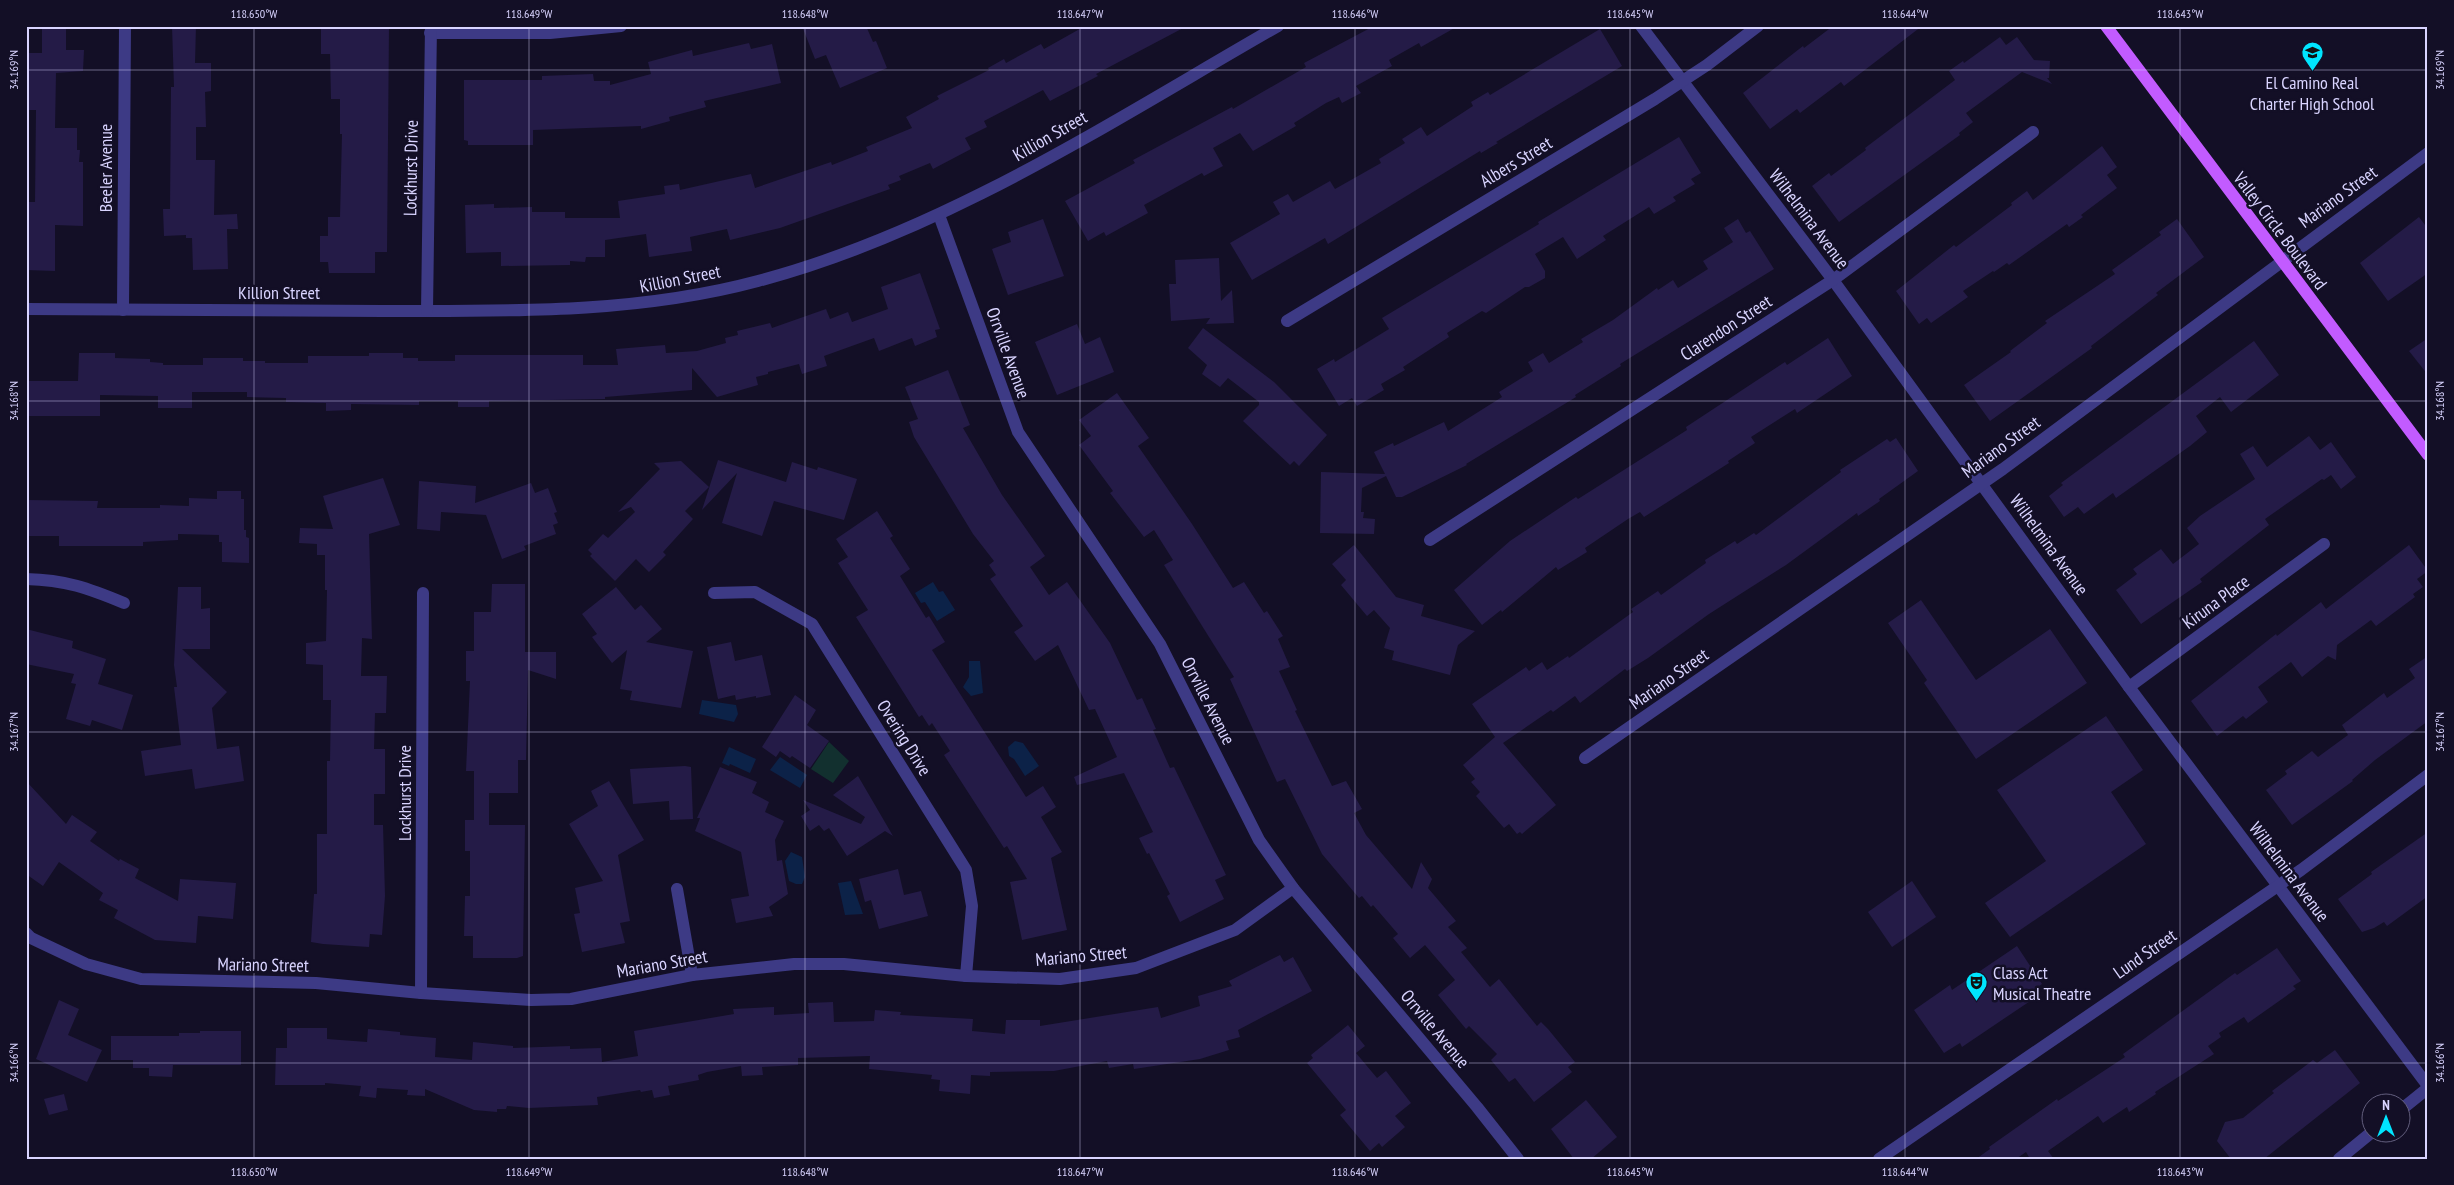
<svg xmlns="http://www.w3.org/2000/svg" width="2454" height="1185" font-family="'PT Sans Narrow',sans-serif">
<rect width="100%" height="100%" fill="#130f26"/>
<polygon fill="#12302f" points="829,742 849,761 833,783 811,769"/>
<g fill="#0c2248">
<polygon points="933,582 939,592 943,591 955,610 937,621 925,602 921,603 915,593"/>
<polygon points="969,661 980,661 983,693 971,696 963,687 969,677"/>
<polygon points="702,700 736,705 738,714 734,722 699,714"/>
<polygon points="1015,741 1023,743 1039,766 1025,776 1014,759 1009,756 1008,747"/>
<polygon points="729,747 756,759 750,773 730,764 729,766 722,763"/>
<polygon points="780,757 807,775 800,788 770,770"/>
<polygon points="791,852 802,857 805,877 802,884 796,884 789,881 785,861"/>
<polygon points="851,881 863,914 845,915 838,883"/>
</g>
<g fill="#241b47">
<polygon points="42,26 66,26 66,50 84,50 83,71 56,73 55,128 77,128 77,150 80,150 79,162 83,162 83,226 55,225 55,271 26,270 26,202 35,202 36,110 26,110 26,53 42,53"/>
<polygon points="172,26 196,26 195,63 211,63 211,91 205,92 206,127 196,127 196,160 215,160 214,215 237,214 238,229 227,229 228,269 193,270 192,238 186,238 186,235 164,236 163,209 170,209 171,87 174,87"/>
<polygon points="321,26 389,26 387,252 375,252 375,273 329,273 328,262 320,262 320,236 328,236 328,217 340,217 342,134 340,134 340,99 331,99 330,54 321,54"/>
<polygon points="802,26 866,26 873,42 876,41 887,68 840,88 826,55 815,59"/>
<polygon points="1085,26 1187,26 1096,74 1098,76 1050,101 1043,90 984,121 987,127 965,138 971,149 933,169 930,163 899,176 901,180 888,185 890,189 780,228 730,240 727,229 690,237 692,251 649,257 646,234 605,240 605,257 586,257 585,262 570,261 570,265 501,266 501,252 466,253 465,205 494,204 494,208 532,207 532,212 565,212 565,218 620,218 618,201 665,194 664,186 679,184 680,190 751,174 755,188 831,162 832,165 868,151 866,147 912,128 906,117 939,99 937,96 989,70 988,68 1004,59 1006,63 1041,44 1044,49"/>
<polygon points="1374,26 1458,26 1421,47 1419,43 1389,60 1392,66 1356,86 1361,93 1342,103 1339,97 1326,103 1294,123 1296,126 1253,151 1240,133 1213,148 1223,166 1204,176 1202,173 1144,205 1148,213 1106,236 1104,232 1088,241 1065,201 1135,163 1133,160 1232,107 1233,109 1306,67 1304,63"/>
<polygon points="1833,26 1922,26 1844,86 1841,82 1800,113 1797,109 1770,129 1743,93 1803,46 1804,48"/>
<polygon points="1600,29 1622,66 1496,142 1498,143 1481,153 1480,151 1328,244 1325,238 1252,280 1230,243 1280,214 1273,202 1288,194 1293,202 1330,181 1335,189 1381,163 1379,159 1405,143 1402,139 1421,127 1427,136 1473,106 1471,102 1488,92 1490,95"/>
<polygon points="2000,37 2006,45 2017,37 2034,60 2050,61 2049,78 2047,78 2052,84 2022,72 1966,113 1973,122 1959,133 1960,135 1839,222 1812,186 1829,173 1831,176 1866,150 1865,148 1955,80 1949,71 1963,61 1964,63"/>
<polygon points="749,43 751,49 772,44 781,83 704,101 706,107 669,117 670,121 641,129 641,126 533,130 533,145 468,145 468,141 464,140 464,80 542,80 542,76 593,74 594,81 610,81 610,85 651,74 648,62 692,50 693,56"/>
<polygon points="1679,137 1701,173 1691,179 1695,184 1673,197 1676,201 1654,214 1649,207 1603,236 1606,240 1577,259 1563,237 1535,254 1545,271 1545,278 1529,287 1525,287 1486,313 1482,311 1447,333 1449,337 1403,367 1405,370 1381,384 1384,390 1357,406 1352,398 1339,406 1317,369 1334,359 1335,362 1389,329 1382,318 1539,224 1538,222"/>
<polygon points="2102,146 2117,167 2107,175 2117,188 2081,215 2083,217 2069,227 2067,224 2009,265 2007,263 1994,272 1993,271 1963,291 1968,297 1931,323 1927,318 1919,324 1896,291 1954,245 1956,247 2012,205 2011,203 2027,191 2033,200"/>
<polygon points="2419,217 2428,229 2428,273 2388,301 2360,263"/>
<polygon points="1043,219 1064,276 1008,295 992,249 1011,242 1008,232"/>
<polygon points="1738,219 1746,233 1750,231 1774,269 1620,364 1621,366 1575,395 1576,397 1466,464 1467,465 1402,497 1396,497 1386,476 1362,488 1361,512 1364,512 1363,518 1375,519 1374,534 1320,533 1321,472 1385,474 1374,452 1393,443 1394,446 1444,422 1448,431 1502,397 1499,392 1533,371 1528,362 1543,353 1549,363 1583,342 1581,339 1613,320 1657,288 1658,290 1673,280 1678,288 1708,269 1703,261 1733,242 1724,228"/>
<polygon points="2177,219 2204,257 2156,293 2158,295 2091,346 2092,348 1990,421 1964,385 2011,352 2010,351 2047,323 2045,321 2115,274 2112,270 2161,235 2159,232"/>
<polygon points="1219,258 1221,301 1232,290 1234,323 1206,324 1210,318 1171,321 1169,284 1176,284 1175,260"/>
<polygon points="920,273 940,329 935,330 937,337 915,346 912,338 879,351 874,338 824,356 827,366 802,374 799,364 768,372 768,374 756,377 758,385 717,397 692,368 692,390 605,397 605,399 489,401 489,407 458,407 458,401 419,401 419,405 351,404 351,410 326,411 326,403 286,402 286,398 247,397 247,392 192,392 192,408 158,408 158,396 100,395 100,416 26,416 26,381 78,381 79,353 115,353 115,358 150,359 150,362 163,363 163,365 203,365 203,358 243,358 243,361 265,361 265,363 308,363 308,356 369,356 369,353 403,353 403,358 418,358 418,361 455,361 455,355 583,355 583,365 618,365 616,349 665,345 666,353 697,351 726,343 725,338 738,335 737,331 770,323 772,328 826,309 830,319 848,312 852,322 888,309 881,287"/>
<polygon points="1077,324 1085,344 1100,337 1114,372 1057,395 1035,342"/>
<polygon points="1203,328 1274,382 1327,435 1299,466 1294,461 1290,465 1243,421 1259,405 1259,402 1228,378 1220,387 1202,374 1207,365 1188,348"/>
<polygon points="1828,338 1852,376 1797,413 1795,409 1751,437 1755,443 1728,461 1729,463 1644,517 1640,512 1628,519 1585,548 1587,552 1558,570 1556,567 1502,612 1501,610 1482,625 1454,590 1510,541 1576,497 1578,499 1687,430 1686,427 1762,377 1785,362 1787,365"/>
<polygon points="2428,338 2428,375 2409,351"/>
<polygon points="2254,341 2279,375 2231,412 2220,397 2196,416 2207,432 2190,446 2116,498 2113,493 2084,514 2078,507 2064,517 2049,496 2063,485 2061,483"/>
<polygon points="948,370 970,425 963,428 1002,495 1045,556 1030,567 1049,595 1067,582 1110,643 1137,700 1142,698 1156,729 1153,730 1170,768 1174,767 1226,875 1215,880 1224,899 1180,922 1167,896 1170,894 1149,853 1147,854 1139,838 1153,832 1124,773 1077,785 1074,777 1117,757 1095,709 1089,710 1058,645 1035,661 1014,632 1023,626 990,579 996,575 989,565 994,561 973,534 914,437 909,422 918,419 905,387"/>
<polygon points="1117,393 1149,438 1138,446 1192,524 1233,588 1244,582 1264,613 1267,611 1283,636 1278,639 1290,667 1279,671 1297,710 1295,711 1332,786 1346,781 1362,809 1354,813 1366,835 1412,889 1421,862 1432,879 1428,888 1456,921 1448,927 1467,948 1461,952 1490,987 1499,979 1537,1026 1541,1022 1548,1029 1575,1062 1568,1067 1572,1072 1534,1102 1515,1078 1509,1082 1491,1060 1497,1054 1469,1026 1466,1029 1438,995 1455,980 1425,945 1410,958 1393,938 1398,934 1373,905 1371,907 1362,896 1359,898 1322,854 1285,779 1277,782 1230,679 1234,677 1164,565 1173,560 1154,530 1144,537 1110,493 1113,491 1079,445 1091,436 1079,420"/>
<polygon points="2309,436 2320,450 2331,442 2356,477 2341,489 2331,475 2324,480 2322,479 2265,519 2269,525 2200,579 2202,582 2141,624 2116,590 2137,574 2133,569 2161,549 2173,564 2199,544 2187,528 2200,516 2255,479 2240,454 2253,446 2267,467"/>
<polygon points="1896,438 1918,471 1879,499 1880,501 1858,516 1857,513 1786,565 1709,614 1648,658 1627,671 1625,669 1580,703 1575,696 1553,712 1551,710 1503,743 1556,805 1522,834 1520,832 1517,834 1509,824 1504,828 1476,796 1480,792 1471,782 1475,779 1463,765 1495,737 1472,704 1526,667 1529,671 1542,662 1547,670 1568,656 1569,658 1633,612 1631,609 1658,591 1661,595 1706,563 1705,560 1735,541 1737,544 1754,533 1756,535 1841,472 1840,470 1887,439 1890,442"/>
<polygon points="718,460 786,482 792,462 817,470 818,467 857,479 844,520 774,501 762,536 722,523 737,473 702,510"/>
<polygon points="681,461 709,487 685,511 693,519 663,552 666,555 649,572 636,559 615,581 590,556 592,554 588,550 603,534 608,538 635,512 631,507 618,512 660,469 654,463"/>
<polygon points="383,478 400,525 369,534 372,639 362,638 361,676 387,676 386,713 375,713 374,749 385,749 385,794 374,794 374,825 383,825 385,896 382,935 370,934 369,947 323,944 311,942 314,894 317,894 317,834 327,834 327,761 330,761 331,700 323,700 323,665 306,664 306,643 326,641 327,590 325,590 325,555 317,555 317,544 299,543 300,528 333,529 323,496"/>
<polygon points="419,481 476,486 475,503 531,483 535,493 548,488 557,512 554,513 558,523 553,525 556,534 524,546 526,550 502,559 486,515 441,512 440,531 417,529"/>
<polygon points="217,491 241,491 241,499 244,499 244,530 246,530 246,537 249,538 249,563 222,562 222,542 219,542 219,535 178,534 178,540 143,542 143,546 59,546 59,536 26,536 26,500 98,501 97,508 160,508 160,505 189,506 189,498 217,499"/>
<polygon points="877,511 893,536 890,538 910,569 900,576 926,618 929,616 945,642 932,650 1026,797 1043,786 1056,807 1041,817 1062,852 1051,858 1067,930 1022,940 1010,882 1027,879 1007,846 1004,848 944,755 950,751 932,723 929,726 922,715 919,717 856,617 868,610 838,563 848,557 836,539"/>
<polygon points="1354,545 1396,597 1424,605 1421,616 1475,631 1458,645 1450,675 1392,660 1394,651 1384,648 1390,628 1374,610 1367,616 1341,585 1346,580 1332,564"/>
<polygon points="2409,545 2428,571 2417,579 2423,587 2413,594 2415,597 2376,626 2371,620 2337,645 2336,660 2328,656 2302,677 2291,662 2258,687 2268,702 2246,719 2243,716 2217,736 2191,701 2276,634 2277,636 2321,602 2326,609"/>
<polygon points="492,584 525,584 525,652 556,652 556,679 528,670 526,760 518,760 518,793 489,793 489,825 525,825 523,956 517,958 473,958 473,936 464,936 465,896 470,896 470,851 465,851 465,820 474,820 474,771 466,771 470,681 466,681 466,651 474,651 474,612 491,612"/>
<polygon points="178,587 201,587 201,609 210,608 210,649 182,649 227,692 212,708 217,749 239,746 244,781 195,789 192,769 145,776 141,751 181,745 174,687 177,687 174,665"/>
<polygon points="616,587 635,610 641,605 662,629 646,642 693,651 681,708 630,700 632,691 620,689 627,650 612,663 592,637 597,634 582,614"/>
<polygon points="1921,600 1976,680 2050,629 2087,683 1976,759 1924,683 1927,680 1888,623"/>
<polygon points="26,629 73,641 72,648 106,659 98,684 133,695 122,730 92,720 90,726 66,719 76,684 71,683 74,674 26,664"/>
<polygon points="731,642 735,661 762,655 771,695 756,698 756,696 736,700 735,695 718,699 707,647"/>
<polygon points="2428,656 2428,721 2375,760 2352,780 2353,781 2292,825 2266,790 2287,774 2285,771 2312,751 2318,757 2348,735 2342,725 2384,693 2387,698 2415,678 2409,669"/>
<polygon points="795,695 816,710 807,725 829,741 810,768 792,756 790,758 780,751 776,757 762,747"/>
<polygon points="2106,716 2143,770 2111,792 2146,844 2010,937 1985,903 2046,861 1997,790"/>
<polygon points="685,766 691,767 693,819 670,820 669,801 633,804 630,769"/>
<polygon points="720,767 757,782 752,793 769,802 765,812 784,821 775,840 777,861 782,860 788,894 769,907 773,916 736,923 731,899 749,896 741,852 695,831 700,818 697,818"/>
<polygon points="858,776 893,836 885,831 847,856 829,828 824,831 819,825 810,831 801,816 810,810 803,800 861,824 865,817 833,795"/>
<polygon points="26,781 66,824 72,815 97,832 90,841 119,861 120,859 139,869 135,878 178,901 180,879 236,883 233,919 198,916 196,943 155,940 114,918 118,910 99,900 103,893 59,862 43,886 26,874"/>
<polygon points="609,781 644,840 618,855 630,921 620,923 625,943 582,952 574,914 580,913 575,888 603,881 569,824 598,806 591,791"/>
<polygon points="2428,832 2428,896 2387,926 2384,922 2374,928 2362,932 2338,899 2372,874 2371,872"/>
<polygon points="898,869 904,895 921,891 928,916 879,929 871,900 865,902 859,879"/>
<polygon points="1912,881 1936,917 1892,947 1868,912"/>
<polygon points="2017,946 2042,984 2035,989 2039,995 1962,1047 1960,1043 1944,1053 1914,1010 1950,985 1952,990"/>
<polygon points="2277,948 2301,981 2293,986 2296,989 2248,1023 2244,1017 2219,1033 2221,1037 2208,1046 2214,1054 2155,1092 2156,1094 2129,1112 2127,1107 2103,1123 2098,1116 2048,1151 2054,1159 2030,1159 2026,1152 2016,1159 1976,1159 1990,1149 1989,1147 2057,1099 2058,1101 2125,1057 2123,1054 2235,973 2237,975"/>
<polygon points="1280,955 1284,962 1293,957 1312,991 1238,1030 1240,1037 1226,1041 1229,1050 1200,1059 1134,1069 1133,1064 1109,1068 1107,1061 1054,1071 990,1072 990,1076 971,1075 970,1094 939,1091 940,1080 931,1079 932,1075 869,1069 870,1056 798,1058 798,1065 762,1067 763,1075 742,1076 741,1066 707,1072 698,1075 699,1080 668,1086 670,1095 654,1098 652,1090 641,1092 640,1090 597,1097 598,1105 529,1108 507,1106 506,1109 497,1109 497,1112 474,1110 425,1089 425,1096 407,1095 408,1090 377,1088 376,1098 359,1096 361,1086 325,1083 325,1085 275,1085 276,1048 287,1048 287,1028 327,1028 327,1039 367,1042 368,1029 400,1032 400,1035 436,1038 435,1057 472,1060 473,1042 513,1046 513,1048 570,1046 570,1049 601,1048 602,1062 638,1056 634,1031 734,1014 733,1009 774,1007 774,1015 809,1013 808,1003 833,1002 834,1022 874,1021 875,1010 901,1012 900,1015 973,1019 972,1031 1005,1034 1006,1020 1040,1020 1040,1026 1158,1007 1161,1018 1200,1006 1198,996 1232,986 1229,981"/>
<polygon points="59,1000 79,1009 68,1035 102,1050 87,1082 36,1059"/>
<polygon points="1348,1025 1365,1046 1356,1053 1377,1078 1386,1071 1411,1103 1395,1116 1405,1127 1382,1147 1379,1143 1370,1151 1340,1115 1346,1110 1307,1063 1313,1058 1311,1055"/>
<polygon points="200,1031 241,1031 241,1065 173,1065 172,1077 149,1076 149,1068 133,1068 133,1060 111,1060 111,1036 179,1036 179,1033 200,1033"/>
<polygon points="2335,1050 2360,1083 2264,1159 2231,1159 2217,1141 2225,1122 2243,1118 2274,1093 2272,1091 2313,1060 2317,1063"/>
<polygon points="64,1094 68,1110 49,1115 44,1099"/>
<polygon points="1586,1100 1617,1137 1591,1159 1574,1159 1551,1129"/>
</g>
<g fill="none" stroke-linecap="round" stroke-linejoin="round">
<g stroke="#3d3a85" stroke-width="12">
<polyline points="1641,26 1833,280 2129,687 2428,1086"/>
<polyline points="430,33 550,33 621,26"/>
<polyline points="939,215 1018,432 1160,644 1259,840 1293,888 1477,1107 1518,1159"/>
<path d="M26,309C145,310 264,310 383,311C509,311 635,314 758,281C944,232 1112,121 1278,26"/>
<polyline points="123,310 125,26"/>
<polyline points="427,311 431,26"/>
<polyline points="1287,321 1655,99 1707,65 1758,26"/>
<polyline points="1430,540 1833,280 2033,132"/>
<path d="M26,579C66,580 88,588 124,603"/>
<polyline points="714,593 755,592 812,624 966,870 972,906 966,976"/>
<polyline points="2129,687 2324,544"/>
<polyline points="1585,758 2003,469 2428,153"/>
<polyline points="677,889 692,975"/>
<polyline points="26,933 31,938 86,964 141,979 316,983 421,993 531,1000 571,999 692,975 794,964 844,964 966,976 1060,979 1136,968 1235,930 1293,888"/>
<polyline points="421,993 423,593"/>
<polyline points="2402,1109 2428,1088"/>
<polyline points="1879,1159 2301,870 2428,775"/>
<polyline points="2339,1159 2372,1132"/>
</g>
<polyline stroke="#c25bff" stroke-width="12" points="2106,26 2428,455"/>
</g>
<path fill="none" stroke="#d9d4ff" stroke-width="1" stroke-opacity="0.45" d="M254,26V1159M529,26V1159M805,26V1159M1080,26V1159M1355,26V1159M1630,26V1159M1905,26V1159M2180,26V1159M26,70H2428M26,401H2428M26,732H2428M26,1063H2428"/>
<defs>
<symbol id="school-pin" viewBox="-11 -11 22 30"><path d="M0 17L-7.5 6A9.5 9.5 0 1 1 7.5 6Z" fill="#00e5ff" stroke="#130f26"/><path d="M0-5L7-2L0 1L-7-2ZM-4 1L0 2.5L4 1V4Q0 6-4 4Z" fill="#111"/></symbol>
<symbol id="theatre-pin" viewBox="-11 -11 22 30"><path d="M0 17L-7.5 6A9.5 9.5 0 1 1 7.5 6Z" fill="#00e5ff" stroke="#130f26"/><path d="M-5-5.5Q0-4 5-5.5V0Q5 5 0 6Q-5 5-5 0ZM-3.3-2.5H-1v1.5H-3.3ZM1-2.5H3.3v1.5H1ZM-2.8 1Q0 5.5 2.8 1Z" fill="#111"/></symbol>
</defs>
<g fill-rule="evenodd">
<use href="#school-pin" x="2300" y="40" width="25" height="34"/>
<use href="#theatre-pin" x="1964" y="970" width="25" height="34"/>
</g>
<g text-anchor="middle" stroke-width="5" stroke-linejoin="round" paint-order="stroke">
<g font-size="18" fill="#d9d4ff" stroke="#130f26">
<text x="2312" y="89">El Camino Real<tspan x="2312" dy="21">Charter High School</tspan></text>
<text x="1993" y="979" text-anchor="start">Class Act<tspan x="1993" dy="21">Musical Theatre</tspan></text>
</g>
<g font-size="18" fill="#d9d4ff" stroke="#130f26">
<text transform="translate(1050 136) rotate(-30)" y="6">Killion Street</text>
<text transform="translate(1516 162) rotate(-31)" y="6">Albers Street</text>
<text transform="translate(106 168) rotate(-90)" y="6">Beeler Avenue</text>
<text transform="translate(411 168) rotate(-89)" y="6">Lockhurst Drive</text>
<text transform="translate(2338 197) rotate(-36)" y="6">Mariano Street</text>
<text transform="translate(1809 219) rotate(53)" y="6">Wilhelmina Avenue</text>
<text transform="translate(2280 231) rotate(53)" y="6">Valley Circle Boulevard</text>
<text transform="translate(680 279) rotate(-11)" y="6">Killion Street</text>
<text x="279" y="299">Killion Street</text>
<text transform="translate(1726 328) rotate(-33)" y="6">Clarendon Street</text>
<text transform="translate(1008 353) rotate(70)" y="6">Orrville Avenue</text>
<text transform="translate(2001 447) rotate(-36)" y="6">Mariano Street</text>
<text transform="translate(2049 545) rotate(54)" y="6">Wilhelmina Avenue</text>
<text transform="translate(2216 602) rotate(-36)" y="6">Kiruna Place</text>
<text transform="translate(1669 679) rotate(-35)" y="6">Mariano Street</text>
<text transform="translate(1208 701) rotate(63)" y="6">Orrville Avenue</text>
<text transform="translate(904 738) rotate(58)" y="6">Overing Drive</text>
<text transform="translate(405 793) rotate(-90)" y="6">Lockhurst Drive</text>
<text transform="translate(2289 872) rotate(53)" y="6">Wilhelmina Avenue</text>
<text transform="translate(2145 954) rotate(-35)" y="6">Lund Street</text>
<text transform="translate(1081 956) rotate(-5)" y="6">Mariano Street</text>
<text transform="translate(662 964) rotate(-10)" y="6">Mariano Street</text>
<text transform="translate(263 965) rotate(1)" y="6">Mariano Street</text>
<text transform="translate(1435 1029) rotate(50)" y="6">Orrville Avenue</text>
</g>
</g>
<rect width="2454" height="1185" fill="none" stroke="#130f26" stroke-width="55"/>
<g transform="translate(2386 1118)"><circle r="24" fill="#130f26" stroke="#625e7d"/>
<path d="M0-4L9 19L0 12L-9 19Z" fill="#00e5ff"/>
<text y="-8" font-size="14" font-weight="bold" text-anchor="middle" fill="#d9d4ff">N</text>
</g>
<rect x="28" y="28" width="2398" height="1130" fill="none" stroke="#d9d4ff" stroke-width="2"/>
<g font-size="12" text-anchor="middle" fill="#d9d4ff">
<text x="254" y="18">118.650°W</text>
<text x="529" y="18">118.649°W</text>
<text x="805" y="18">118.648°W</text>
<text x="1080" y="18">118.647°W</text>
<text x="1355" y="18">118.646°W</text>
<text x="1630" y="18">118.645°W</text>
<text x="1905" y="18">118.644°W</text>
<text x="2180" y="18">118.643°W</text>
<text transform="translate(14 70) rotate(-90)" y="4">34.169°N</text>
<text transform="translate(2440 70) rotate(-90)" y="4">34.169°N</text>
<text transform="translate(14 401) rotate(-90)" y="4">34.168°N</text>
<text transform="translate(2440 401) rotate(-90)" y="4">34.168°N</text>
<text transform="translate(14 732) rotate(-90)" y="4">34.167°N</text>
<text transform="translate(2440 732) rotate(-90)" y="4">34.167°N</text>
<text transform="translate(14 1063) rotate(-90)" y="4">34.166°N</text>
<text transform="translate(2440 1063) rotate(-90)" y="4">34.166°N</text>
<text x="254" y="1176">118.650°W</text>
<text x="529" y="1176">118.649°W</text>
<text x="805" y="1176">118.648°W</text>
<text x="1080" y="1176">118.647°W</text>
<text x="1355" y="1176">118.646°W</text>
<text x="1630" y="1176">118.645°W</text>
<text x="1905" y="1176">118.644°W</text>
<text x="2180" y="1176">118.643°W</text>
</g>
</svg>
